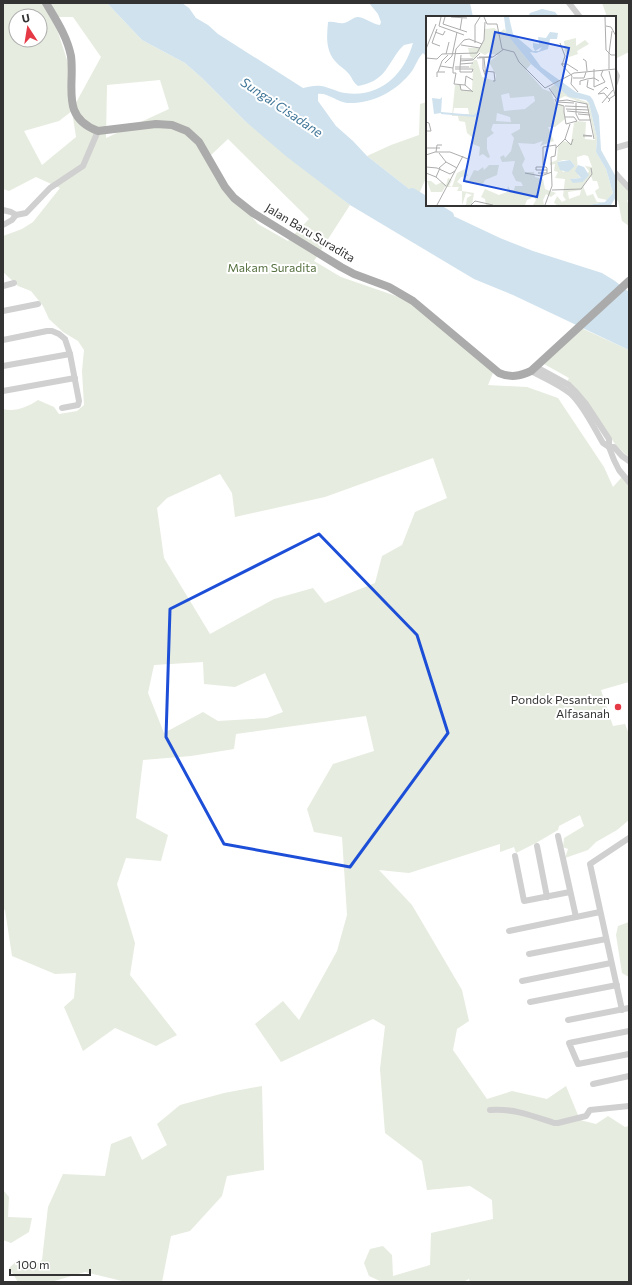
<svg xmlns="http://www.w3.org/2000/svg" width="632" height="1285" font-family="Commissioner,sans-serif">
<rect width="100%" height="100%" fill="#fff"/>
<g fill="#e6ecdf" fill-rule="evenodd">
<path d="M3,3H107L142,40L185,63L202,78L245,121L350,205L314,261L341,277L422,305L495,368L488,385L527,387L558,398L604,467L613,487L622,477L629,483V682L601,690L613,726L625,724L629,734V820L617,830L596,842L588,850L565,858L568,849L563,847L564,838L584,826L580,815L559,826L558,830L536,843L516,853L514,847L500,852V844L409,873L379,870L412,905L462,990L469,1021L457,1029L453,1050L487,1099L512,1091L547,1099L566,1086L580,1120L596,1124L608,1116L625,1127L629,1126V1282H470L469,1279L463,1282H379L380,1281L369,1276L364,1263L370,1249L383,1246L392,1255L393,1276L430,1265L431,1233L493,1219L492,1200L470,1186L427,1190L422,1161L385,1133L380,1069L385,1026L373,1019L281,1062L255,1024L283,1001L299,1020L337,951L347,915L342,837L314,832L307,809L333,764L374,751L366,716L236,734L234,749L191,756L143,760L136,818L168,835L161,861L126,858L117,884L135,943L130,975L177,1035L156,1046L115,1028L83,1051L64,1007L74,998L76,973L55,974L12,956L5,910L3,909V409C15,412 28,407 38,400L54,407L59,414L77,411L84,405L82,371L84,350L78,341L63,332L49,319L43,306L31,291L18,286L3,272V236L22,229L33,222L60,188L36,177L9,191L3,189ZM16,16H40V40H16ZM53,17H73L101,57L72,110L70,69ZM160,80L169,109L106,138L107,85ZM72,111L76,137L42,165L24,131L59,121ZM228,139L309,219L288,241L258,224L233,195L210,156ZM433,458L447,498L415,512L402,545L382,556L375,583L325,603L313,588L274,599L210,634L164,558L157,508L167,498L220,474L232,493L235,517L325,497ZM203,662L204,684L235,687L265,673L283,712L267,718L218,721L203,712L164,733L148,693L154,665Z"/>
<polygon points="602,3 629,3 629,52 615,59 615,17 605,17 606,14"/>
<polygon points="427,102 427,176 418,196 367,156 391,145 419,135 420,104"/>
<polygon points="615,168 629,185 629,198 627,201 629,205 629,226 622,221 618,201 615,198"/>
<polygon points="579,327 629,350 629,455 627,456 615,444 582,397 567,382 569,378 544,364"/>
<polygon points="629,922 629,977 622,973 616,935 618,926"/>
<polygon points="262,1086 264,1170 227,1176 222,1196 190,1231 171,1236 162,1282 126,1282 85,1272 51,1282 18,1282 9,1268 19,1259 31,1267 42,1260 48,1207 63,1174 105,1176 111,1144 131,1136 142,1160 167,1145 157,1124 180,1105 224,1093"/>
<polygon points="3,1190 9,1197 8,1217 32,1218 29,1232 11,1243 3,1240"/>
</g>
<g fill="#cfe2ee">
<path d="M107,3H182L189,8L196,18L208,25L218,34L303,88C309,87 315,85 321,86C329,87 337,92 345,93C380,98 404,75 413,43L404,45L400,49C386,67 385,81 358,86C352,81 353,79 349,74C345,69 339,66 335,61C325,49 327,35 328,22C334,21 339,24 344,23C349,22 353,17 358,17C366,18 372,24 380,25L381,22L378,14L369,3H470L473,17H427V57L423,53C418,58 416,65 412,71C397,91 373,104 347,103C338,102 326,92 318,94V101L336,126L353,141L367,156L427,203V205H430L500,238L533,251L602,273L615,281L629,292V350L513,295L474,279L350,205L287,157L245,121L202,78L185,63L142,40Z"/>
<polygon points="542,9 555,12 559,17 528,17 530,13"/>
</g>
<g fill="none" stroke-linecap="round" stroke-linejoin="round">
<g stroke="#cfe2ee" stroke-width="10">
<polyline points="412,193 427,202"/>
<polyline points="431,205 449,216"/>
</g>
<g stroke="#d0d0d0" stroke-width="6">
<polyline points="569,3 580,17"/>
<polyline points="615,72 617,76 615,83"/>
<polyline points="615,148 629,144"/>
<polyline points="615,173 629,188"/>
<polyline points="3,210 11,212 16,215 26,213 50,188 83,166 98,131"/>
<polyline points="3,225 12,220 16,215"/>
<polyline points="3,286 14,283"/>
<polyline points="3,311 38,304"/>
<polyline points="3,340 47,331 52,331 59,334 65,339 70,354 79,401 78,405 62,408"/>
<polyline points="3,366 70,354"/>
<polyline points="536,367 569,385 575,391 586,404 609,439 609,447 614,460 619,470 629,482"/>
<path d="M531,371C544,378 559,384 571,394C584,406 594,428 603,443L609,447H614L622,456L629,461"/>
<polyline points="3,391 75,378"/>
<polyline points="558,836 576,917"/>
<polyline points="537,846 547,897"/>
<polyline points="515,856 524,901 570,892"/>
<polyline points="509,931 600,912"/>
<polyline points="529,954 606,939"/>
<polyline points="522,981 611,963"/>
<polyline points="530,1002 617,985"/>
<polyline points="622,1010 590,864 629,838"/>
<polyline points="568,1020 629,1008"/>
<polyline points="629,1031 569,1043 578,1064 629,1054"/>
<polyline points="593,1084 629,1076"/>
<path d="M490,1110C513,1108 533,1116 554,1123H558L586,1116L590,1110L629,1106"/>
</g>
<path stroke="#ababab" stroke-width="8" d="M46,3C56,20 67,36 71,56C75,86 60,117 98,131L156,124L172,125L187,131L199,142L225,187L234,198L253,213L341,267L354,274L389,287L413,301L499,373C511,378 520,376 531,371L629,281"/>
</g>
<path fill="none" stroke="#1d4ed8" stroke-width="3" stroke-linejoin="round" d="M319,534L417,635L448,733L350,867L224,844L166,737L170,609Z"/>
<circle fill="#e63946" stroke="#fff" stroke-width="1.5" cx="618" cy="707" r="4"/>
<g text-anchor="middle" stroke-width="4" stroke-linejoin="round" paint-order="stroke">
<g font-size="12" fill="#333" stroke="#fff">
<text transform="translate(310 233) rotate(31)" y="4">Jalan Baru Suradita</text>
</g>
<g font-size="12" fill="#56703f" stroke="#fff">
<text x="272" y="272">Makam Suradita</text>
</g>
<g font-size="12" fill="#333" stroke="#fff" text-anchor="end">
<text x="610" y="704">Pondok Pesantren<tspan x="610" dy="14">Alfasanah</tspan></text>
</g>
<g font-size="13" font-style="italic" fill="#3f7597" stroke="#fff">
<text transform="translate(282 107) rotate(34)" y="5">Sungai Cisadane</text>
</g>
</g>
<g transform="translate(426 16)">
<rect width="190" height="190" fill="#fff"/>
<path d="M68,12L74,16L78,13L105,48L100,54L117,73L125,76L129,87L137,89L139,103L129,111H122L128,125L114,130L117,125L108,128L92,127L99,143L96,149L99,156H108L109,161L117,163L119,173L130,177L125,181L120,178L117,184L118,189H107L110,184L108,181L101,184L99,189H60L59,183L55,181L59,173L73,179L81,176L82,170L84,174H88L89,170H97L95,166L90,165L86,157L89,145L76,146L74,141L78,139L79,142L85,135L88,122L85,118L94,113V108H67L65,114L68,117L61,122V133L64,141L62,142L57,138L53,140L54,131L47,128V122L41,117L39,106L33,105L32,100H26L29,69H35V74L46,75L47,52H43L48,44H51L56,61L69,65L70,59L63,46L72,39L65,38V35L59,39L53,36L48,43L44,40L42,32H53L58,25L59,13ZM83,77L84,82L108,80L109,85L99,93L78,95L75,79ZM42,92L43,98H27L28,92ZM71,97L84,101L85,106L70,105ZM150,22V30L159,24L163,28L151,35L152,38L143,41V37L140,38L139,35L138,25ZM129,68L141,79L163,87L171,122L170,136L180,153L187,177L181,184L172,182L169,175L173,172L171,165H167L165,160L157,170L161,180L167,178L171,186H179L163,189H131L128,187L131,180L136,186L140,184L137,180L139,163L129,162L132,156L128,155L129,148L124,149V147L131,144L132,129L137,125L145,127L148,107L151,105L160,106L159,123L169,124L162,89L139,80L131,84L124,72ZM158,139L162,140L166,151L159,150L163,155L157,166L144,163L155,162L152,159L151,141ZM137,144H144L149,150L137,156L131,146ZM155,174L154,179L143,183L142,176ZM63,149H73L71,159L59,164L56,170L48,166L40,167L39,164H43L48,154L52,155L57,151L58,154ZM39,153L42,160L35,161L31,166L36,169V175L48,177L46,189H40L41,182L46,179L40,177L36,189V175H31L33,171H19L16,176H5L1,165H5L10,169L16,166L20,169L22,162L26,164L23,170L26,171L31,157Z" fill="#e6ecdf" fill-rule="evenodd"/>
<path d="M78,1H83L87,18L107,35H113L116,31L109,35L107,31V27L113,28L112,21L120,22L124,16L132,17L131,23H124L122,33L110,37L104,36L115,51L150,76L164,80L167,84L173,100L175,134L190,161V181L185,189H163L179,186L187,177L180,153L170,136L171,122L163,87L160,84L143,81L105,48L80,17ZM16,81L15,97L8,98L6,82L14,83ZM144,144L149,150L142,156L134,154L131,146ZM152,149L158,151L163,159L157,166L147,167L144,163L155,162L149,155Z" fill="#cfe2ee"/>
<path fill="none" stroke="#cfe2ee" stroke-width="2" d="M15,97L48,100L53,96"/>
<path fill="none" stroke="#adadad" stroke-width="1" d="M15,1L13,10L38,19M19,1L17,8L41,16M25,1L41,2M58,1L61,8H71L76,33L88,36L93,46L119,72L148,57L190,53M179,1L180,34L185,39H190M180,10L185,11L190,20M11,13L6,27L14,30M34,14L36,2M9,16L17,19L19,15M49,27V9L54,1M134,27L139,40L136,49L146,60L145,68L152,76M35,29L54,32M0,33L10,8M183,37L186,15M20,38L23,26M35,39L34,51H43M53,41H66M0,42L11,43L16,38L51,37L58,24L59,6M51,42L67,41L78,33M57,42V53L60,62L58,42M34,43H47M157,43L160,45L161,55M34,45L47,44L54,37M19,47L26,40L31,16M34,48L47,47M135,48H141L152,55M14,50L27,52L30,33L38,24L43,23L56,28M29,51H34V56H46L47,53M27,52V57H30L28,68L39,69L47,76M29,53H47M168,53V71L179,66L175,59L177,54M183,53V37M58,55L68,56L69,65H67M183,55L189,79L183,83M12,56L16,45L22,39M11,61V56H19M147,62H158L160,56M162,64L161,71L168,74M34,69L35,74L46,75M39,69L40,60L47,64M154,69V65L161,63L168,62L173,65M123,72L132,85L141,84L161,88L168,123M129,83L131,88L138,90V96L140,108L151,105L148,101H139M131,86L148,87M182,86L184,84L178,77L172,78L180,71L182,73M150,87V98L153,104H165M176,87L187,74M139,90L162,91M140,93L163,94M141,95L163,97M152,98L164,99M0,106L3,107L5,115H0M157,120H166L157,119M139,123L145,129L147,123M0,132H14M10,136L11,129H16M13,137L20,146L13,152M0,139L9,136H24L42,143M20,146L31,152M117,149V131L130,129V132M0,151L11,152L24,158L29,155M0,157L10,161L14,152M99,157L115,160L126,156M112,157H121V152L120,151H110V154H121M10,161L20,170M126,174L155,173L166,158L165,152M11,189L37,140M45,189L49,185L67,189M119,189L126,170L125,141L129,140L130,132L139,123L144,108"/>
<path fill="#1d4ed8" fill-opacity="0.15" stroke="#1d4ed8" stroke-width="2" d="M69,16L143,32L111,181L38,165Z"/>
<rect width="190" height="190" fill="none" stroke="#333" stroke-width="2"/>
</g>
<rect width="632" height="1285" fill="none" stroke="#333333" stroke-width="8"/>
<g transform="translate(28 28) rotate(348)"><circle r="19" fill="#ffffff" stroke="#adadad"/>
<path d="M0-3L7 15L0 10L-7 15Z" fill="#e63946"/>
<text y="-6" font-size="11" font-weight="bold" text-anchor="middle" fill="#333333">U</text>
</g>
<path d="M10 1269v6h80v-6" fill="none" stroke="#333333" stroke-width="2"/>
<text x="16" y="1269" font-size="12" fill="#333333" stroke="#ffffff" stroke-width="3" paint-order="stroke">100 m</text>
</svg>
